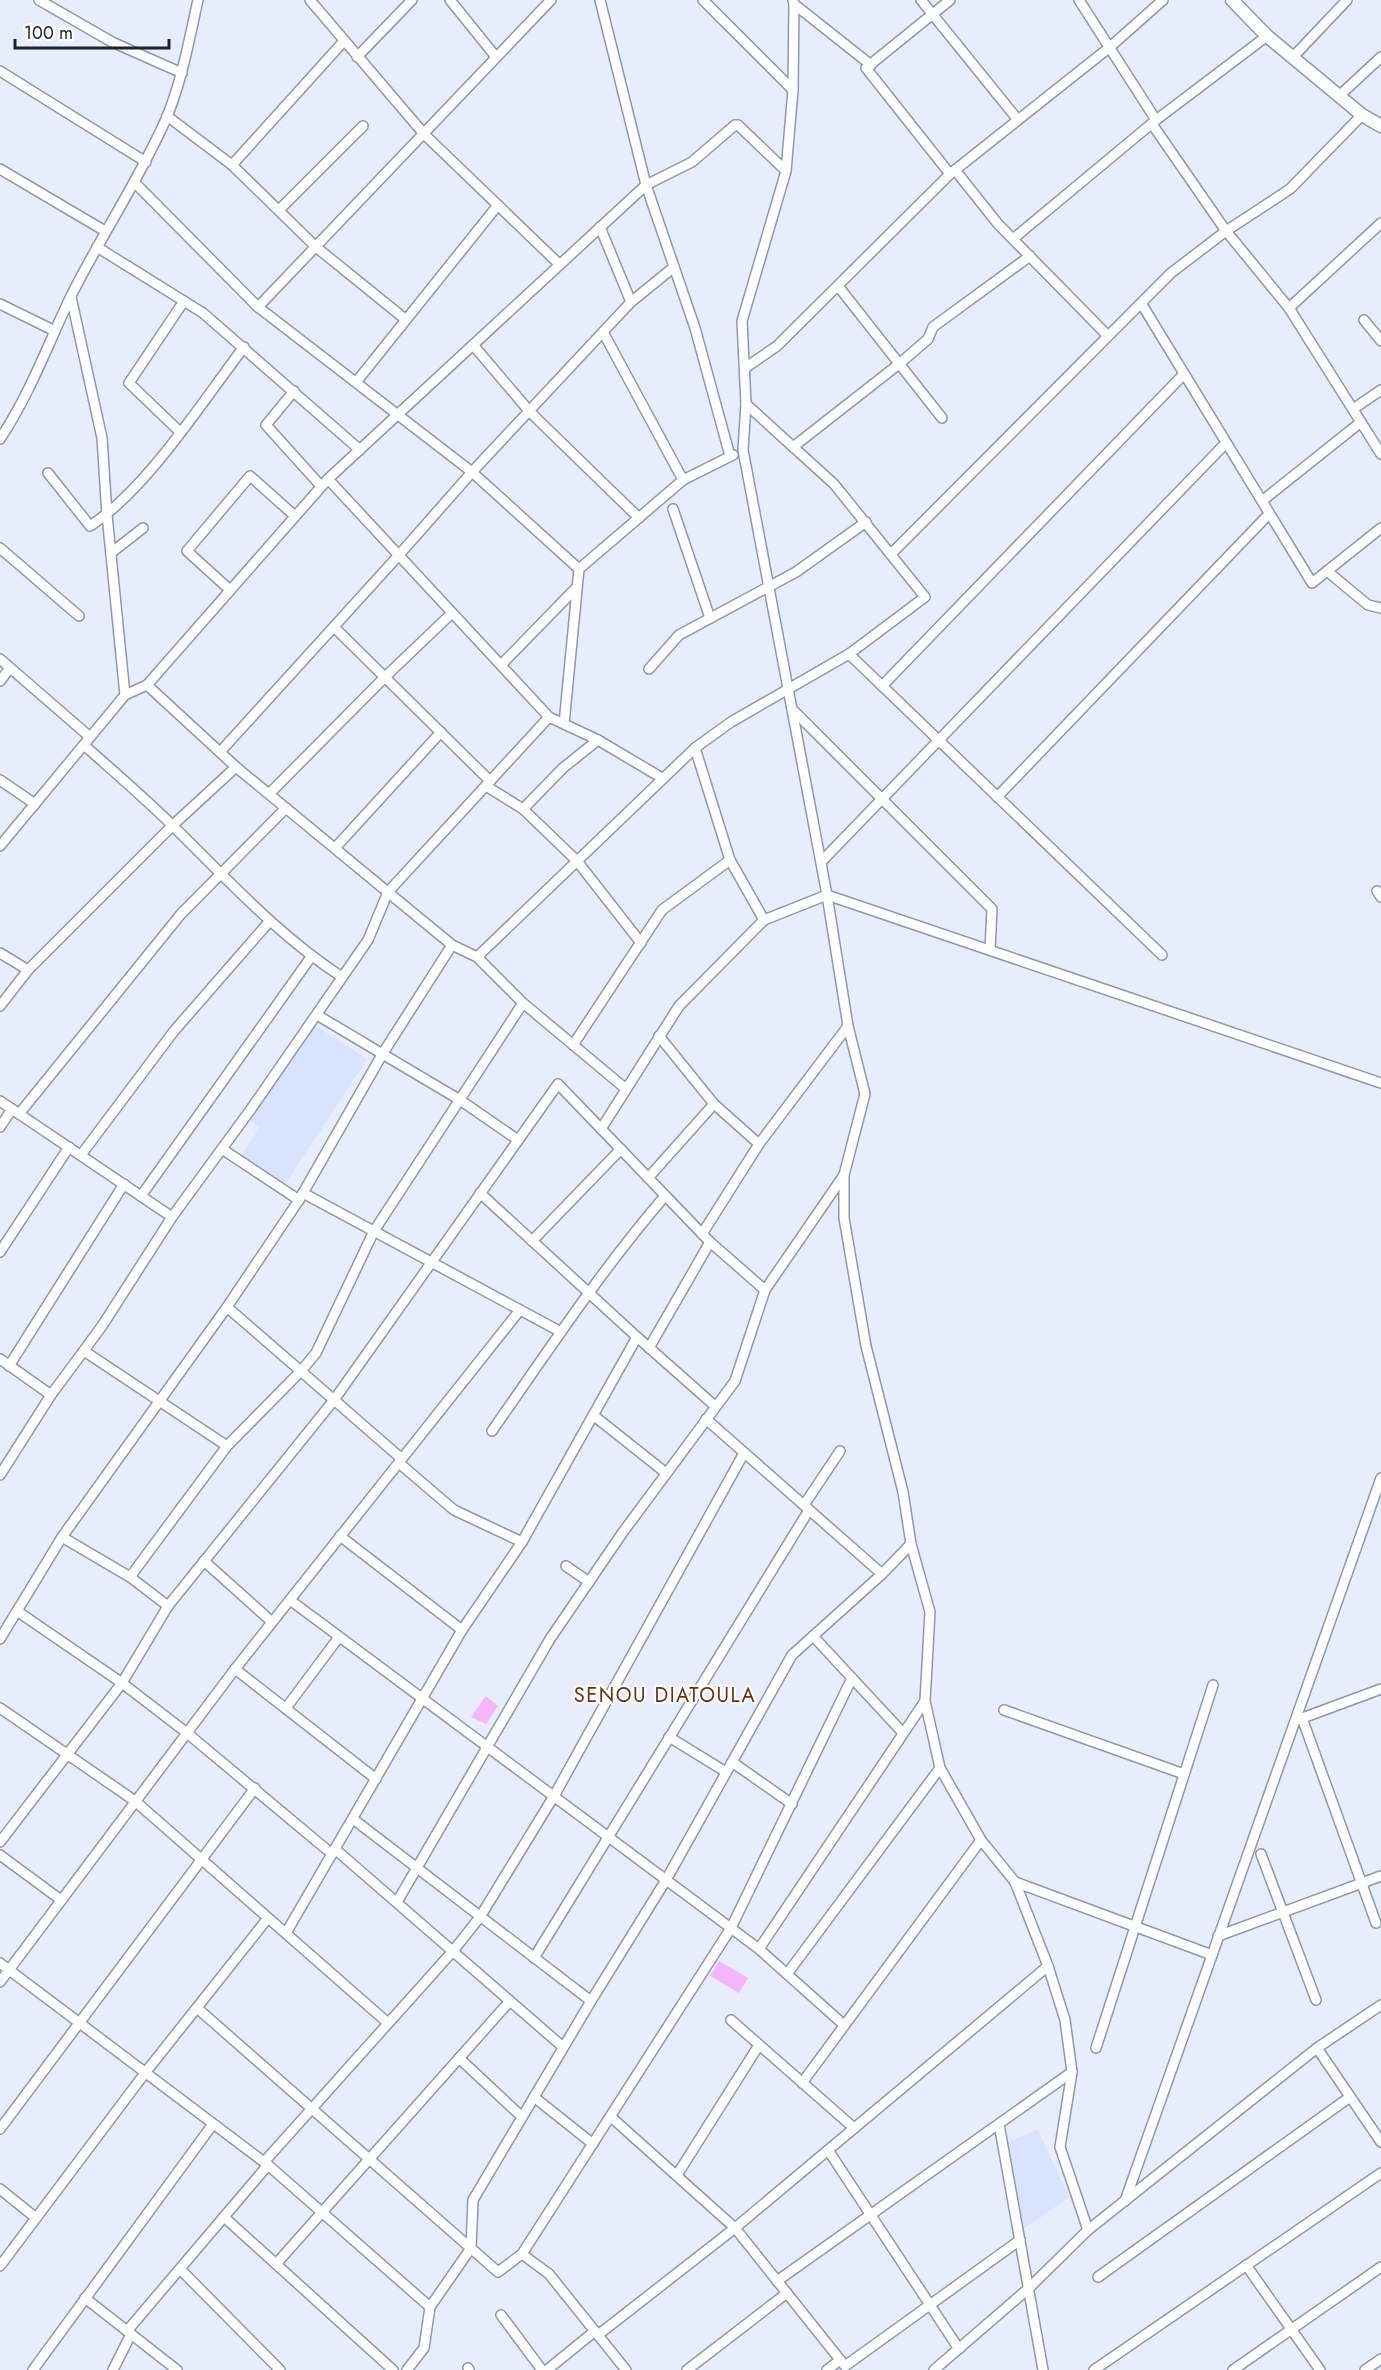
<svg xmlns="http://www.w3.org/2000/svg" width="1381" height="2370" font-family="Jost,sans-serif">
<rect width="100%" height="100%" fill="#e7edfd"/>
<g fill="#d9e3fe">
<polygon points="313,1024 367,1059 284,1186 240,1157 260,1127 250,1120"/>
<polygon points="1038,2130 1069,2197 1024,2229 1008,2142"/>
</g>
<g fill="#f5b6f9">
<polygon points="486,1696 498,1706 486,1724 471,1717"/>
<polygon points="719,1961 748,1978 739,1993 710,1976"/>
</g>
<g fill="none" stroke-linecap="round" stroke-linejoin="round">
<defs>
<g id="minor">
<polyline points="39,0 112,42 182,73"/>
<polyline points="310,0 424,134 559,264"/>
<polyline points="450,0 496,57"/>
<polyline points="600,0 646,185 695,328 730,456"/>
<polyline points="703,0 793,90"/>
<polyline points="793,0 794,4 793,90 786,171 742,321 746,404 743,450 827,895 848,1026 865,1094 844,1175 844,1218 866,1346 903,1492 911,1544 930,1612 925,1701 940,1768 981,1840 1015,1882 1048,1966 1065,2020 1072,2072 1060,2147 1088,2230"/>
<polyline points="921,0 1018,120"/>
<polyline points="950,0 866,68 950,174 1110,47 1163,0"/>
<polyline points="1079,0 1156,120"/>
<polyline points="794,4 871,65"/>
<polyline points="357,57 412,0"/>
<polyline points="1293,57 1347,0"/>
<polyline points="0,71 146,162"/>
<polyline points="1339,96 1381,57"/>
<polyline points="167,116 232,165 316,247 405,319"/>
<polyline points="1152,124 1226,231 1289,308 1381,454"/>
<polyline points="232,165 344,41"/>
<polyline points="0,169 105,231"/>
<polyline points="955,170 998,224 1108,336"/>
<polyline points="134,182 258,307 472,472 579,569"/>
<polyline points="279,210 363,126"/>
<polyline points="600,227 631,302"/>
<polyline points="1013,239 1156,120 1267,36"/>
<polyline points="97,247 203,313 360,450"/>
<polyline points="838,286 942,418"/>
<polyline points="71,297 102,438 107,515 125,695"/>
<polyline points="1141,303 1312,583 1381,528"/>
<polyline points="0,304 55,331"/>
<polyline points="258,307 551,0"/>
<polyline points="1289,308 1381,223"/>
<polyline points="1364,320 1381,341"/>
<polyline points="603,332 683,480"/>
<polyline points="474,346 530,412 639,518"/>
<polyline points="745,368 777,346 950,174"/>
<polyline points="357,381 498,205"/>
<polyline points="294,391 266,425 321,486"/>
<polyline points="1353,409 1381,390"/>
<polyline points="180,432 129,383 184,301"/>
<path d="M0,439C30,394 48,344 71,296C101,236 139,180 166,119C182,81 189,40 198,0"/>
<polyline points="793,447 899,364 928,339 933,327 1030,256"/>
<path d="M48,473L90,526C147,489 202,402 244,347"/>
<polyline points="1262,501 1361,422"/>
<polyline points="673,509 710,618"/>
<polyline points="0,548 79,616"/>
<polyline points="111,553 143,528"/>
<polyline points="891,554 1171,273 1226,231 1290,189 1362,115"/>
<polyline points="1327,571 1368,605 1381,608"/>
<polyline points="230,590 187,551 250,476 295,516"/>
<polyline points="334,627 490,781"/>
<polyline points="849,654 1162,955"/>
<polyline points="0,659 90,737"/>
<polyline points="501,665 577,587"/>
<polyline points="649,669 679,635 796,572 866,522"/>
<polyline points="0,681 10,668"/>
<polyline points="147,685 236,767 452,945 477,957 523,1003 626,1089"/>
<polyline points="882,686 1184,374"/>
<polyline points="792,709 992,909 990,950"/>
<polyline points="564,724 579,569 683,480 733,455"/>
<path d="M84,745C114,772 146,799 175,828C229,881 279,936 342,977"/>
<polyline points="695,748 730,860 764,920"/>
<polyline points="220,752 399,555 472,472 631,302 674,267"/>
<polyline points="662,778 598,740 549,717 328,479 646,185 692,162 735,125 738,125 786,171"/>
<polyline points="0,780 35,804"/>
<polyline points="486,786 523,809 577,861 641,943"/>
<polyline points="269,794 385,677 452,613"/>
<polyline points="997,797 1269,514"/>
<polyline points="523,809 563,768 598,740"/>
<polyline points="0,846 125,695 147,685 328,479"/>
<polyline points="335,848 441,732"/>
<polyline points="821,862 1226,443"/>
<polyline points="1377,891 1381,897"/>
<polyline points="0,953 28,970 173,825 236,767"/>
<polyline points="477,957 695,748 731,722 849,654 925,597 834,484 746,404"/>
<polyline points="0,1006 28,970"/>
<polyline points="317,1015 460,1100 518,1140"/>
<polyline points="659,1036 714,1104 759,1144"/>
<polyline points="573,1045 662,910 730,860"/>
<polyline points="0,1101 172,1217"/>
<polyline points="19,1114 181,914 286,808"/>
<polyline points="0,1127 12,1109"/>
<polyline points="601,1129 679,1006 764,920 827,895 1381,1083"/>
<polyline points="222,1149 299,1200"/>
<polyline points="81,1155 174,1031 269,922"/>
<polyline points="648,1178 714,1104"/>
<polyline points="303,1193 561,1332"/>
<polyline points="480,1193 637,1337 715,1406"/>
<polyline points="141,1196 311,957"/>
<polyline points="702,1234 759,1144 848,1026"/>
<polyline points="532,1241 621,1149"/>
<polyline points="0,1252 69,1147"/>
<polyline points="227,1307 402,1459"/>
<polyline points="649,1348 710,1242"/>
<polyline points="84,1351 227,1446"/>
<polyline points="0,1359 51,1395"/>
<polyline points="9,1366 124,1184"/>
<polyline points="593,1415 666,1473"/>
<polyline points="706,1419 882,1574"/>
<path d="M492,1431C548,1351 602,1269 665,1196"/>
<polyline points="399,1463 454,1510 522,1542"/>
<polyline points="0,1475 51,1395 102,1326 172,1217 251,1109 368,940 388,892 549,717"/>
<polyline points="804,1505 840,1451"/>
<polyline points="340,1536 462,1630"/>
<polyline points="62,1537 130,1577 227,1446 301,1371 316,1353 374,1231 523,1003"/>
<polyline points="204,1561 272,1622"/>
<polyline points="566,1566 589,1582"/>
<polyline points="130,1577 168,1606"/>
<polyline points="290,1600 759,1949 844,2025"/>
<polyline points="17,1611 122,1683 187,1733 332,1854"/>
<polyline points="813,1636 903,1733"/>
<polyline points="0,1639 62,1537 227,1307 299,1200 383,1053 452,945"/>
<polyline points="235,1669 376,1779"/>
<polyline points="0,1708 135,1801 388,2023"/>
<polyline points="286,1708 339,1637"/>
<polyline points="1004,1710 1184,1774"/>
<polyline points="1302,1718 1376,1923"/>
<polyline points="1297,1720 1381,1689"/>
<polyline points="669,1737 726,1772"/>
<polyline points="732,1762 792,1804"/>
<polyline points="353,1819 591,2001"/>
<polyline points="0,1842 122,1683 168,1606 334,1400 558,1084 710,1242 765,1290"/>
<polyline points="335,1849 563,2047"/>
<polyline points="1261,1854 1316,2000"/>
<polyline points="0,1855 61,1900"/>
<polyline points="1015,1882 1212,1955"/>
<polyline points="397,1902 550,1639 623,1532 735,1381 765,1290 844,1175"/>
<polyline points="286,1933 462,1630 522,1542 637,1337"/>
<polyline points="1218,1936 1381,1876"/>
<polyline points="759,1949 925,1701"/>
<polyline points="534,1958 809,1510"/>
<polyline points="0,1963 268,2165 430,2307"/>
<polyline points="787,1974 940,1768"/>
<polyline points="0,1982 235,1669 520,1310"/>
<polyline points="197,2008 498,2272 522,2254 549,2274 626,2370"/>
<polyline points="731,2020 854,2128"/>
<polyline points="1096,2048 1213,1685"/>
<polyline points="1317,2048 1381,2142"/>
<polyline points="459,2058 522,2117"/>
<polyline points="802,2083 981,1840"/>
<polyline points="534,2097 593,2144"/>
<polyline points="611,2117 735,2228 845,2366 1020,2240"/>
<polyline points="999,2124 1043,2370"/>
<polyline points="0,2129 255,1788"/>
<polyline points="828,2150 959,2349"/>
<polyline points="264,2162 453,1951 480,1917 554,1796 744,1453"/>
<polyline points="677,2175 759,2045"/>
<polyline points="0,2189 36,2218"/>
<polyline points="1125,2201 1381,1478"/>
<polyline points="224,2217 393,2370"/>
<polyline points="522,2254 731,1928 852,1678"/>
<polyline points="276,2264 510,2001"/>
<polyline points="1246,2265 1320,2370"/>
<polyline points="0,2266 145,2073 268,1918"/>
<polyline points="180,2269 280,2370"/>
<polyline points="1098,2277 1350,2097"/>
<polyline points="777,2281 1072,2072"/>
<polyline points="85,2298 177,2370"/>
<polyline points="501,2315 542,2370"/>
<polyline points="127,2331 268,2165"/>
<polyline points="598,2335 735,2228 1048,1966"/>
<polyline points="468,2368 469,2370"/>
<polyline points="33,2370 213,2124"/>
<polyline points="113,2370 131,2334"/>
<polyline points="407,2370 424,2348 430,2307 471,2248 473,2200 591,2001 666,1880 792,1655 882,1574 911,1544"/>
<polyline points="547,2370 595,2331"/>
<polyline points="687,2370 787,2293"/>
<polyline points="827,2370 840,2360"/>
<polyline points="934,2370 1029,2288 1088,2230 1317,2048 1381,2005"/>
<polyline points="1094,2370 1381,2173"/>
<polyline points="1233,2370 1381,2267"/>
<polyline points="1365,2370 1381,2359"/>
</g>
<polyline id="tertiary" points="1232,0 1267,36 1362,115 1381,126"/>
</defs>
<use href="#minor" stroke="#9198aa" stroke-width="12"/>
<use href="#tertiary" stroke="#9198aa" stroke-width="15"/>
<use href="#minor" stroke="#fff" stroke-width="9"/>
<use href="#tertiary" stroke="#fff" stroke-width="12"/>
</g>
<g text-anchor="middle" stroke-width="4.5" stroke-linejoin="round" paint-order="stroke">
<g font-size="20" letter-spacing="1.5" fill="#6f310b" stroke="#fff">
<text x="665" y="1702">SENOU DIATOULA</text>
</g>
</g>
<path d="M15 39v9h154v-9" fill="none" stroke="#1f2129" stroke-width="3"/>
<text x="24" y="39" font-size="18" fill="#1f2129" stroke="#ffffff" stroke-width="4.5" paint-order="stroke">100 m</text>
</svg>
